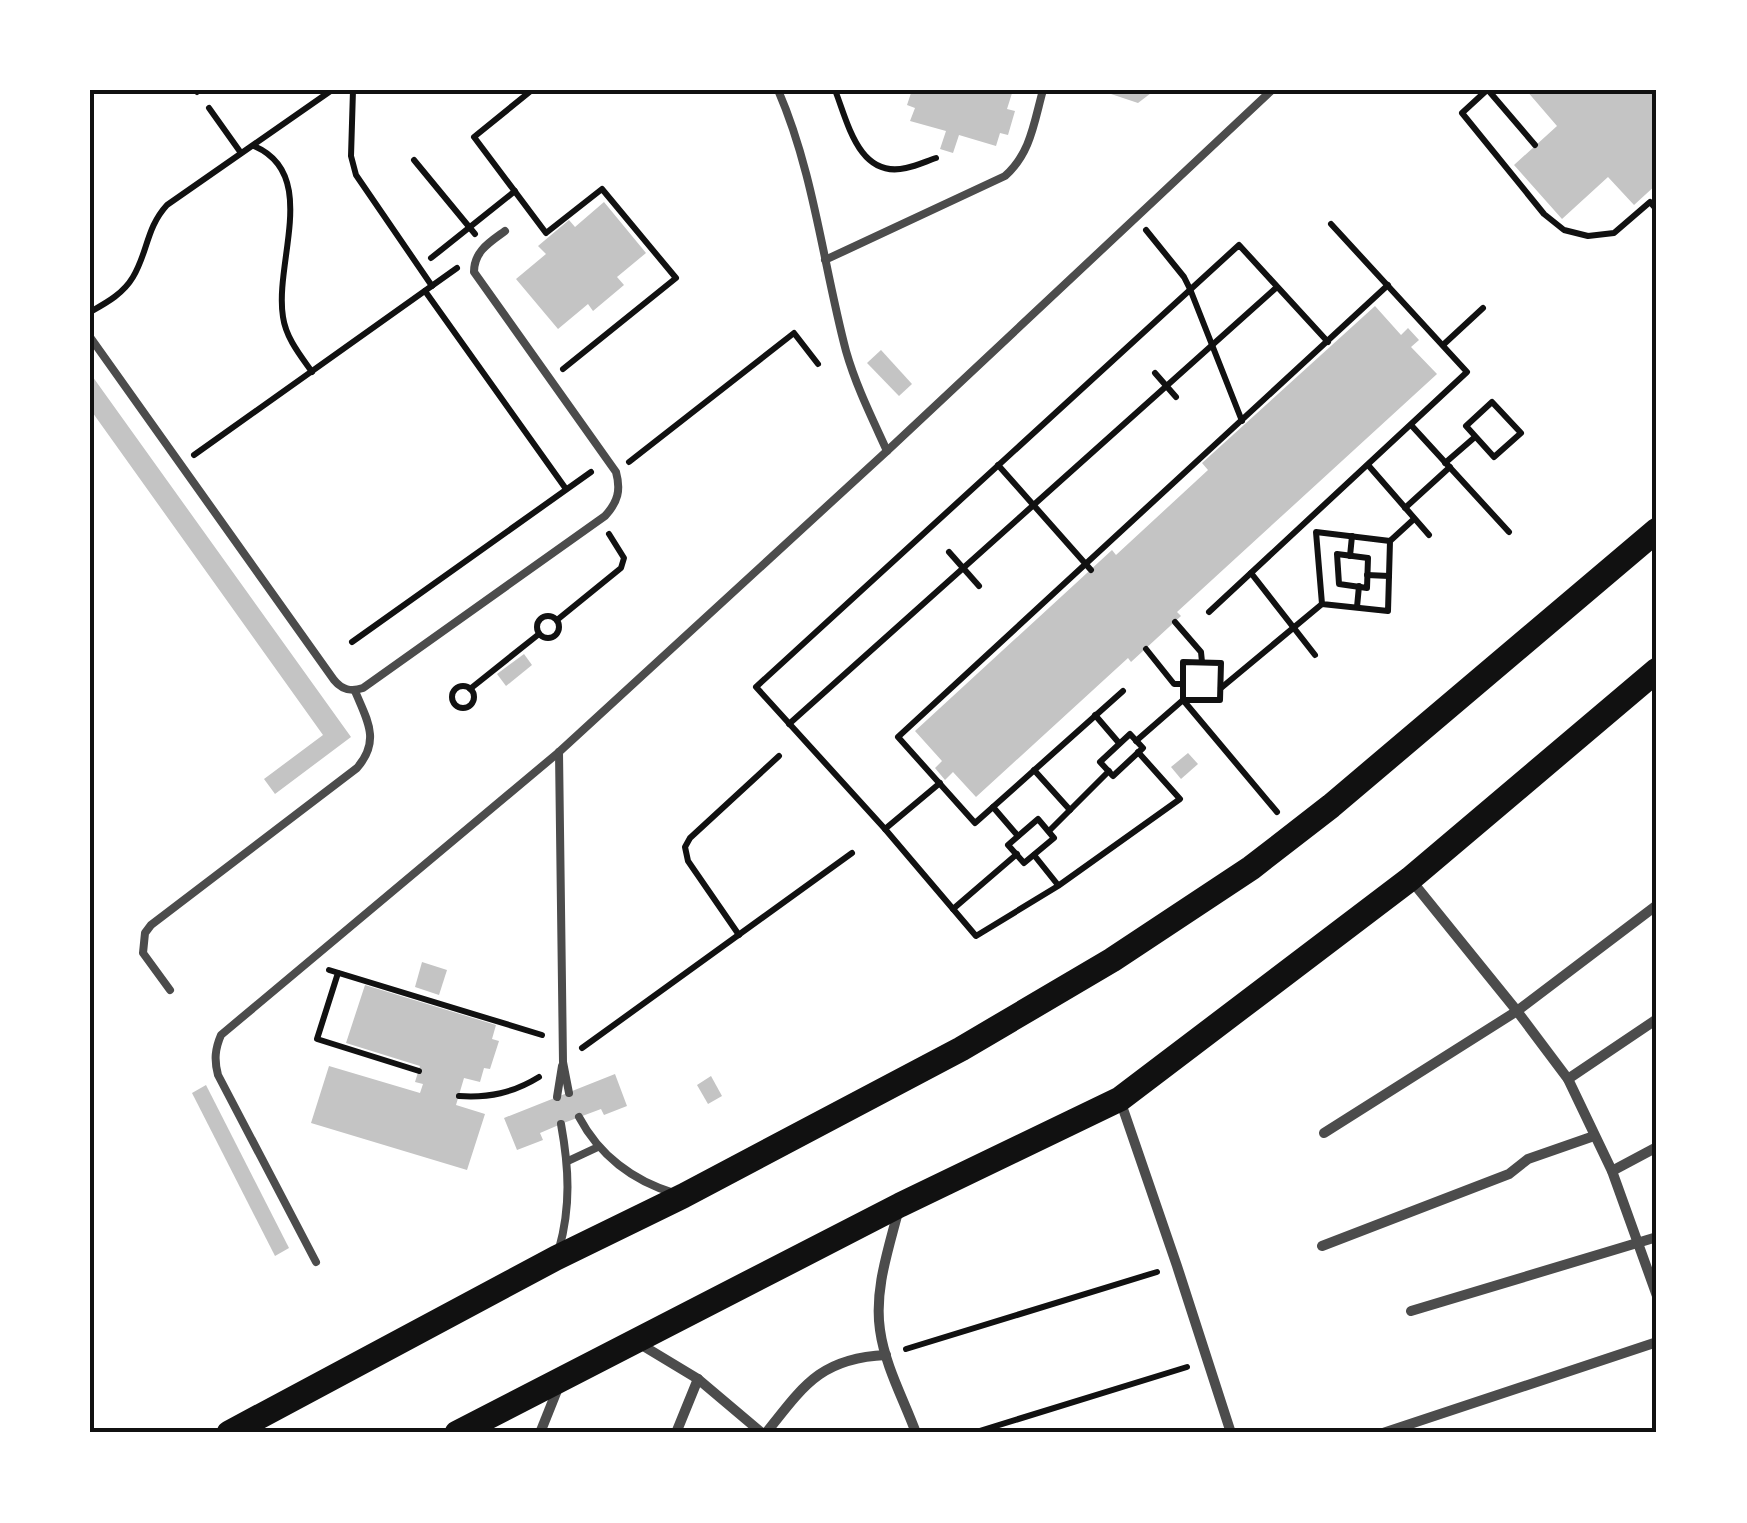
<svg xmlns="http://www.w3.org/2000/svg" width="1747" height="1523" font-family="Lato,sans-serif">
<rect width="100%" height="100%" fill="#fff"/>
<g fill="#c4c4c4">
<polygon points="912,90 1013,90 1007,109 1015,111 1008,135 1000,133 996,146 959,135 953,153 940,149 946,131 910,121 915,108 907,105"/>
<polygon points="1099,90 1155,90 1138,103"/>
<polygon points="1526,90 1657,90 1657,184 1634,205 1608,177 1562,219 1514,165 1557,126"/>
<polygon points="604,202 646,253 617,277 624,285 593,311 588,304 558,329 516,279 546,254 538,246 569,220 575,227"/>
<polygon points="1375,306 1401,335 1408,328 1419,340 1411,347 1437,374 1177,612 1181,616 1131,662 1128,658 976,797 953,772 945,780 935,768 942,761 915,731 1112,550 1116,555 1208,470 1202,463"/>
<polygon points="881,350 912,384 899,396 867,363"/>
<polygon points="90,373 351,737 275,794 264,779 323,735 90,409"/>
<polygon points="524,654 532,665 506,686 497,674"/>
<polygon points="1188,753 1198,764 1181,779 1171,767"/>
<polygon points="422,962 447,970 439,995 415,987"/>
<polygon points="365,985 496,1025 492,1039 499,1041 490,1069 484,1068 480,1082 464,1078 456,1105 485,1114 467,1170 311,1123 329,1066 420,1093 423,1084 415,1082 420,1066 346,1043"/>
<polygon points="615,1074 627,1106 604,1115 601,1109 561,1124 540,1133 543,1140 517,1150 504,1118"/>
<polygon points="711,1076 722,1096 708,1104 697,1085"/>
<polygon points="206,1085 289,1248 275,1256 192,1093"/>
</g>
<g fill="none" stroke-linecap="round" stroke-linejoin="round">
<g stroke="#111" stroke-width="6">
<polyline points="353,90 351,156 356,175 432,286"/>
<polyline points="532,90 474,137 546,233 602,189 676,278 563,369"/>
<path d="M835,90C848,123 859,179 906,168C916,166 927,161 936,158"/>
<polyline points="1487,90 1462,113 1544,214 1564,230 1588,236 1614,233 1650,202 1657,210"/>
<polyline points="1488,90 1535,145"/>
<polyline points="197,92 199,90"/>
<polyline points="209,108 241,153"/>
<path d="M254,146C320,174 274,262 283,317C286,338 300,355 312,372"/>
<polyline points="414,160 475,234"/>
<polyline points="1146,230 1184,277 1190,289 1242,421"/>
<polyline points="431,258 515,191"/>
<polyline points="425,291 566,489"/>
<path d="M90,312C106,303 123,294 133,277C148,252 146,228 167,205L332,90"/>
<polyline points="1443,345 1483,308"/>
<polyline points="1155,373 1176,397"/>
<polygon points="1492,402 1521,433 1494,457 1466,426"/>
<polyline points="1411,425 1509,532"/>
<polyline points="194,455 457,268"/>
<polyline points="629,462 794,333 818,364"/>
<polyline points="1445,463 1475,437"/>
<polyline points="998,465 1091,570"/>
<polyline points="1368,465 1429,535"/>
<polyline points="1405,508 1450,467"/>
<polyline points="1390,541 1316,532 1322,604 1388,611 1390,541 1414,519"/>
<polyline points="949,552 979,586"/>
<polygon points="1337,554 1368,558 1367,588 1339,584"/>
<polyline points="1350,556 1352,536"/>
<polyline points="1251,573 1315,655"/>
<polyline points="1367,575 1389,576"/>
<polyline points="1357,607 1359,586"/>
<polyline points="1209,612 1467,372 1331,224"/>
<circle cx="548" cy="627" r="11"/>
<polyline points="557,620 621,568 624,558 609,534"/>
<polyline points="1175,622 1201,652 1202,662"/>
<polyline points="352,642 591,472"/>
<polyline points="1146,649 1174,684 1183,684"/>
<polygon points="1183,662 1221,663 1220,700 1183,700"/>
<circle cx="463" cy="697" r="11"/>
<polyline points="1221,688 1322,604"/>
<polyline points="470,689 539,634"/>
<polyline points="1123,691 975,823 898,737 1388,285"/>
<polyline points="1095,715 1119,743"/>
<polyline points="789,724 1277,287"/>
<polygon points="1130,734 1143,748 1113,776 1100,762"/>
<polyline points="1136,741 1183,700 1277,812"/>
<polyline points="1138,752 1180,799 1058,886 976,936 885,829 756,687 1239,245 1328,342"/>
<polyline points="1034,770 1070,810"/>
<polyline points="993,807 1018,836"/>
<polygon points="1038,819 1054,838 1024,863 1008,845"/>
<polyline points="885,829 940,783"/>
<polyline points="1049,831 1109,771"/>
<polyline points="1034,855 1058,885"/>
<polyline points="953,909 1017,854"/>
<polyline points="739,935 688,861 685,847 690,838 779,756"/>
<polyline points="329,970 542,1035"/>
<polyline points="338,973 317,1039 419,1071"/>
<polyline points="582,1048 852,853"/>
<path d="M459,1096C489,1098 513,1093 539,1077"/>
<polyline points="906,1349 1157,1272"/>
<polyline points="973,1433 1187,1367"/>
</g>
<g stroke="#4c4c4c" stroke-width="8">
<path d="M778,90C814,173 823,264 846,351C856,386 872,418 887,451"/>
<path d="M825,260L1005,176C1031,153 1034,122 1043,90"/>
<path d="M90,337L334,680C342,690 351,692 363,688L605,516C618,502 621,490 616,472L474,272C474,251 490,242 505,231"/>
<polyline points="559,752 563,1062 569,1093"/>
<path d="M170,990L143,953L145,933L151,925L357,768C381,740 367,720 355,691"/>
<polyline points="557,1097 562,1066"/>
<path d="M579,1117C599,1155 633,1181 674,1193"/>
<polyline points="568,1161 598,1147"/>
<path d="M559,1249C571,1206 569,1168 561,1124"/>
<path d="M316,1262L218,1075C214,1060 215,1049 221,1035L559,752L887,451L1272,90"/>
</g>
<g stroke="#4c4c4c" stroke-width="10">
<polyline points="1411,880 1517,1011 1568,1079 1612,1171 1657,1296"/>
<polyline points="1568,1079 1657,1019"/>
<polyline points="1120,1100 1177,1266 1231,1433"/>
<polyline points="1324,1133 1517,1011 1657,905"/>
<polyline points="1612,1171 1657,1147"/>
<path d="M899,1208C889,1248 874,1289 880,1330C885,1366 904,1400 916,1433"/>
<polyline points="1322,1246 1509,1174 1528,1159 1594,1136"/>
<polyline points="1411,1311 1657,1237"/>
<polyline points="640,1344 698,1379 762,1433"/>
<polyline points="540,1433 558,1388"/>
<polyline points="676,1433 698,1379"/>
<path d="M766,1433C804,1385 821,1358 886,1355"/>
<polyline points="1383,1433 1657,1342"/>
</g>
<g stroke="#111" stroke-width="25">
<polyline points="229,1433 556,1258 683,1196 961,1049 1112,960 1251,868 1331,806 1657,530"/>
<polyline points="457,1433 900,1205 1120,1099 1410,879 1657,670"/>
</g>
</g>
<rect width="1747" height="1523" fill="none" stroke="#ffffff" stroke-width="185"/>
<rect x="92" y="92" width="1562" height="1338" fill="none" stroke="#111" stroke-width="4"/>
</svg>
